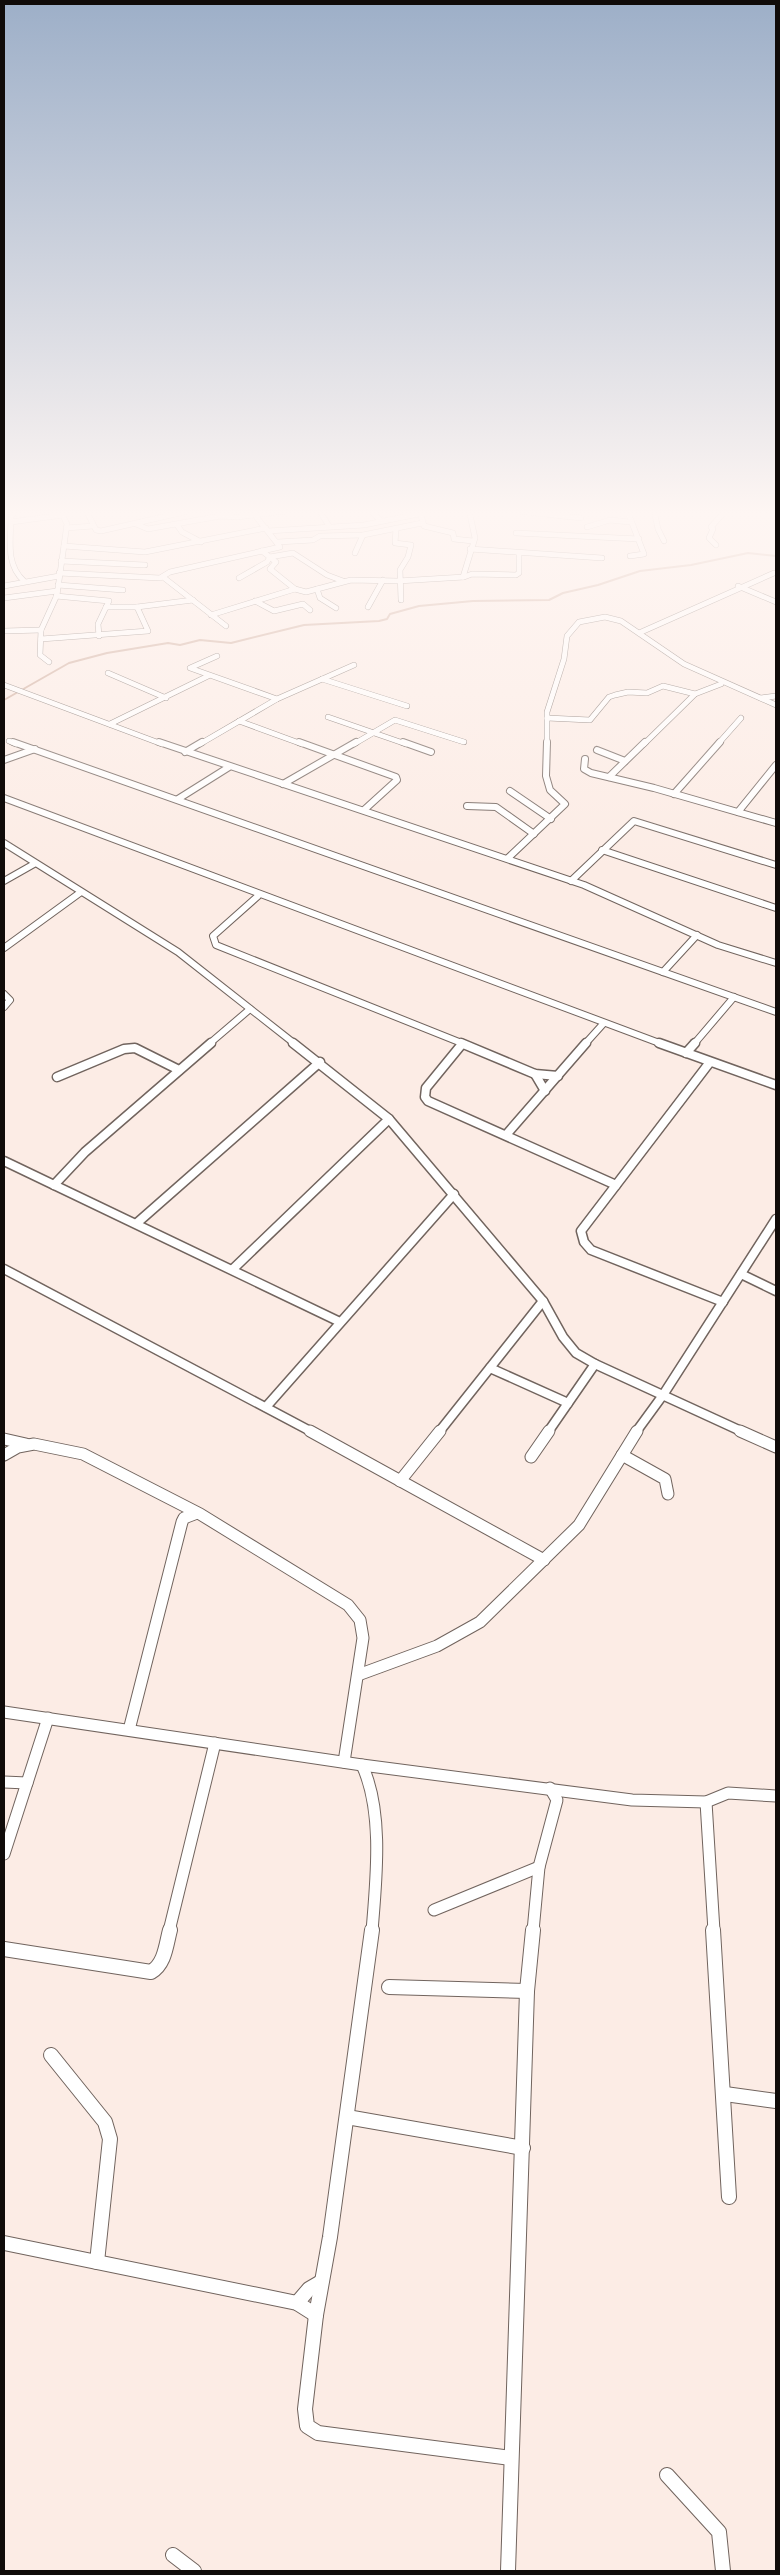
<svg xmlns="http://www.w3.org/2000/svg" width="780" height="2575" font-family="'Playfair Display',serif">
<rect width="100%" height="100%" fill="#fcece5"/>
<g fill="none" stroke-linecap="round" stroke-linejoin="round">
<polyline stroke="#cca897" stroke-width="2" points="4,700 69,663 107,653 168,643 180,645 200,640 231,643 304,625 379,621 387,619 390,614 419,606 473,601 549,600 563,593 598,585 640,571 691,565 748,553 776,556"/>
<defs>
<g id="minor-far4">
<path d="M18,510L11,516C11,539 5,564 24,581"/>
<polyline points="86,510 96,530 101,531 193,510"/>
<polyline points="319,510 329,526"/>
<polyline points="370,510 380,520"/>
<polyline points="509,510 581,518"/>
<polyline points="627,510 644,554 630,556"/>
<polyline points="654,510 658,529 664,541"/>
<polyline points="766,510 776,511"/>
<polyline points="11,522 63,515"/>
<polyline points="136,524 148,529 220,516 237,517 294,510"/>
<polyline points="177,525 182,532 201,542"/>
<polyline points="587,527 610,520 630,522"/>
<polyline points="66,528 93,526"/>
<polyline points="396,529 395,543 411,545 408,557 400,570 401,600"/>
<polyline points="268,531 364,525 418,514 421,515 424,526 453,533 454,539 473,541"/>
<polyline points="516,533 639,539"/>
<polyline points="278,542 313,540 320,536 363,535 422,523"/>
<polyline points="716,545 709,538 713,529 711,527 726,510"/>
<polyline points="64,546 145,552 266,528"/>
<polyline points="470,549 602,558"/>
<polyline points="262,551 276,562 270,569 295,589 306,592 351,580 398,581 464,577 472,574 516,575 519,573 519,553"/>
<polyline points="355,553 363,535"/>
<polyline points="61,561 145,565"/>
<polyline points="59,573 160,578 170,572 280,547 251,510"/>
<polyline points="163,577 226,626"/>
<polyline points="463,577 475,538 469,510"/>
<polyline points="239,578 267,562 270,557 293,553 327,575 343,581"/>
<polyline points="58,585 123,590"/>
<polyline points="4,586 59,576"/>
<polyline points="738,586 776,602"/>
<polyline points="317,589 320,598 336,608"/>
<polyline points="56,596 109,601 98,624 99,636"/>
<polyline points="4,598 57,591"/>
<polyline points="255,601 274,611 303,604 310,610"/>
<polyline points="106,607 137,607 193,600"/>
<polyline points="368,607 383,580"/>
<polyline points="211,615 295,589"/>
<polyline points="4,631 41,630"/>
<polyline points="639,633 774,573"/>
<polyline points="41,639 148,631 137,607"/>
<polyline points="217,656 190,668 277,699"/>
<polyline points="49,662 40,655 41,630 57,595 67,524 60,510"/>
<polyline points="108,673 166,698"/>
<polyline points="322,679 407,706"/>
<polyline points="4,685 162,744"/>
<polyline points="761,698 776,696"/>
<polyline points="328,717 406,744"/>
<polyline points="547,718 590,720 609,697 615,695 628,692 647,693 663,686 695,694"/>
<polyline points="239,721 302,744"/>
<polyline points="110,724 208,676"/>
<polyline points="9,741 16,744"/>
<polyline points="200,744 277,699 354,665"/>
<polyline points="354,744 395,720 464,742"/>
<polyline points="547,744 547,712 564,659 567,636 579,622 605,617 621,621 684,664 776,705"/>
<polyline points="644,744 695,694 721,684"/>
<polyline points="718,744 741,718"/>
</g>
<g id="minor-far3">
<polyline points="13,742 776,1012"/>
<polyline points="159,742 584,885 718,945 776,963"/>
<polyline points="299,742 396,777 397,780 364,810"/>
<polyline points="403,742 431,752"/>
<polyline points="597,750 625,761"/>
<polyline points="185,752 202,742"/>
<polyline points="585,759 584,769 591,773 654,788 776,823"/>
<polyline points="4,760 35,749"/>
<polyline points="609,777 645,742"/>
<polyline points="283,784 356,742"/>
<polyline points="510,791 551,819"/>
<polyline points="674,794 720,742"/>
<polyline points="4,798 662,1044"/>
<polyline points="178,799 229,767"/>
<polyline points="467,806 496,807 534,834"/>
<polyline points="738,812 776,765"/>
<polyline points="4,843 178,952 295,1044"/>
<polyline points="602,850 776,908"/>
<polyline points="508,858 565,804 550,790 546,776 547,742"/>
<polyline points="4,881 34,864"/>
<polyline points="571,881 634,821 776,865"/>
<polyline points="258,896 213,936 216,945 464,1044"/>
<polyline points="4,948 81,892"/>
<polyline points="663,972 697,935"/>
<polyline points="4,994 10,1000 4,1007"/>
<polyline points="209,1044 250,1009"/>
<polyline points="585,1044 603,1024"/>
<polyline points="694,1044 734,997"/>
</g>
<g id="minor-far2">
<polyline points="293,1043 389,1119 543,1301 563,1337 576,1353 595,1364 743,1432"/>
<polyline points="461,1043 535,1074 558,1076"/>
<polyline points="659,1043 776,1085"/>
<polyline points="462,1044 426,1088 425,1097 428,1101 616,1185"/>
<polyline points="686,1053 695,1043"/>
<polyline points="710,1062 581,1231 584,1242 591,1250 723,1302"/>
<polyline points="535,1074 545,1091"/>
<polyline points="57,1077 124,1049 135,1048 179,1070"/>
<polyline points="506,1135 586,1043"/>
<polyline points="4,1161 340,1322"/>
<polyline points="54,1185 85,1152 211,1043"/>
<polyline points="137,1223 320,1062"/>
<polyline points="4,1269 312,1432"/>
<polyline points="233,1269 389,1119"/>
<polyline points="741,1274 776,1291"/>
<polyline points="490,1368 568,1403"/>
<polyline points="266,1407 454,1194"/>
<polyline points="439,1432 543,1301"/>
<polyline points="548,1432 595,1364"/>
<polyline points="636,1432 663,1395 776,1219"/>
</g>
<g id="minor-far1">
<polyline points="310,1431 544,1560"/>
<polyline points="740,1431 776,1447"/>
<polyline points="4,1439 26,1444"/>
<polyline points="4,1455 18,1447 34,1444 83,1454 200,1514 348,1605 360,1620 363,1638 344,1762"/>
<polyline points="622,1455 665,1479 668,1494"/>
<polyline points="531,1457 549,1431"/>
<polyline points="400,1481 440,1431"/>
<polyline points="358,1675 437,1646 480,1622 579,1525 637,1431"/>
<polyline points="4,1712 362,1765 632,1800 706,1802 728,1793 776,1796"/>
<polyline points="129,1730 182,1522 184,1518 197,1513"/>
<path d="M362,1765C384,1812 376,1881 372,1931"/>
<polyline points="4,1782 27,1783"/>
<polyline points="706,1802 714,1931"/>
<polyline points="4,1854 48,1718"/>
<polyline points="434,1910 539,1867"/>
<polyline points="169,1931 215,1743"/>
<polyline points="533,1931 539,1867 557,1800 550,1788"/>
</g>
<g id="minor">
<polyline points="372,1930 330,2237 316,2315 305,2409 307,2426 318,2433 511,2458"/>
<polyline points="713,1930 729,2197"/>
<path d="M4,1949L151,1972C165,1964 166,1945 170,1930"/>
<polyline points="389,1987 527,1991"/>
<polyline points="51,2055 105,2122 110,2139 97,2262"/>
<polyline points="725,2094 776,2101"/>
<polyline points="347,2117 523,2148"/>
<polyline points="4,2243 297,2303 316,2315"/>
<polyline points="297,2303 309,2289 321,2282"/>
<polyline points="667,2475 719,2532 723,2571"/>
<polyline points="173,2555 194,2571"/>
<polyline points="508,2571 527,1991 533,1930"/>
</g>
</defs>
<use href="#minor-far4" stroke="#71645e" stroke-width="6"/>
<use href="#minor-far3" stroke="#71645e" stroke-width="8"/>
<use href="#minor-far2" stroke="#71645e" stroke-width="11"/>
<use href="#minor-far1" stroke="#71645e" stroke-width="13"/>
<use href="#minor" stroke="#71645e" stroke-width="16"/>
<use href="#minor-far4" stroke="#fff" stroke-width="5"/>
<use href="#minor-far3" stroke="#fff" stroke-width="6"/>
<use href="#minor-far2" stroke="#fff" stroke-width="8"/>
<use href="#minor-far1" stroke="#fff" stroke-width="11"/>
<use href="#minor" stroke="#fff" stroke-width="14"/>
</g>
<linearGradient id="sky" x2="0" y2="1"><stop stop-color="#9dafc8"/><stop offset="0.59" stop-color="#fef6f3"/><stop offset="1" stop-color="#fef6f3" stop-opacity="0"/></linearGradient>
<rect width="780" height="870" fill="url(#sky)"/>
<rect width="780" height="2575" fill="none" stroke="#100b09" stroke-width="10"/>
</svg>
